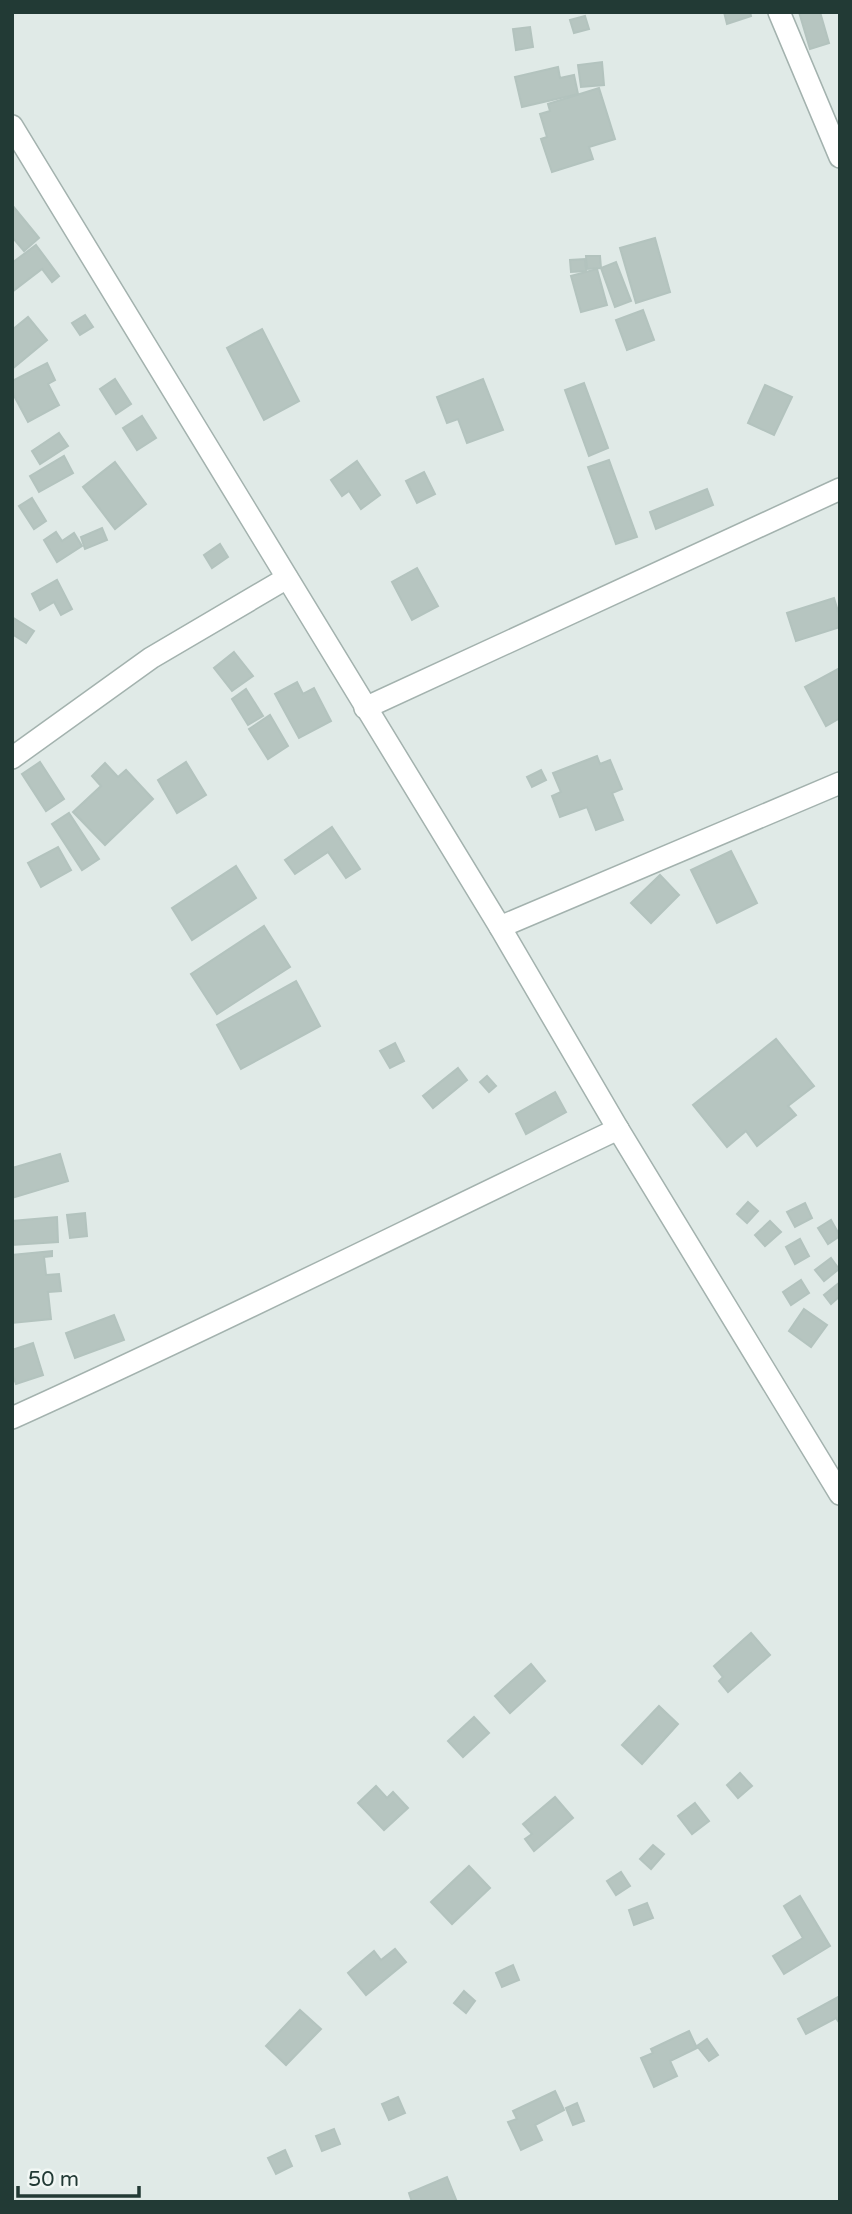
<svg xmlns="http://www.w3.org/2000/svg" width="852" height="2214" font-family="'Varela Round',sans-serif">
<rect width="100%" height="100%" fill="#e0eae7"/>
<g fill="#b6c5c0" stroke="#b3c3be" stroke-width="2">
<polygon points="724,12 750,12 751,16 727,24"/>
<polygon points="799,12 820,12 829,43 810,49"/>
<polygon points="585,16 589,29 574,33 570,20"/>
<polygon points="530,27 533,47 516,50 513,29"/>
<polygon points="602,62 604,85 581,87 578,65"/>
<polygon points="558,67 560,78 574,75 578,94 522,107 515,77"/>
<polygon points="599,88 615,139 589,147 593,159 552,172 541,139 547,137 540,114 550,111 548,104"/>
<polygon points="12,205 39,238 24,251 12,237"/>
<polygon points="655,238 670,292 636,303 620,248"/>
<polygon points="36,245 59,276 52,282 42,269 12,292 12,263"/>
<polygon points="586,256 600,256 601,268 587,269"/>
<polygon points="585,259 586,271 571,272 570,260"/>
<polygon points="616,262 631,301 615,307 601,268"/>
<polygon points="597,269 607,305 581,312 571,276"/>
<polygon points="643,310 654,340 627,350 616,320"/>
<polygon points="85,315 93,327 80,335 72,323"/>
<polygon points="28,317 47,340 12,369 12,330"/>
<polygon points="262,329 299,401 264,420 227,348"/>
<polygon points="47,363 55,380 48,384 59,405 28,422 12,392 12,381"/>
<polygon points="115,379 131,404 116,414 100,389"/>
<polygon points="483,379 503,430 467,443 458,419 447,423 437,397"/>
<polygon points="584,383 608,448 589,456 565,390"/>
<polygon points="765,385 792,397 774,435 748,423"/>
<polygon points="142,416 156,438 137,450 123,428"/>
<polygon points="59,433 68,446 40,464 32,451"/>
<polygon points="64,456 73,473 39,492 30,476"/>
<polygon points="609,460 637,537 616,544 588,467"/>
<polygon points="357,461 380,495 361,509 349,491 342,496 331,480"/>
<polygon points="115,462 146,504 115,529 83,487"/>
<polygon points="424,472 435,494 417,503 406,481"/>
<polygon points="707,489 713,505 656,529 650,512"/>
<polygon points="32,498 46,521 34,529 19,506"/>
<polygon points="102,528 107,540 85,549 81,537"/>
<polygon points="56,532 62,541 74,533 82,546 57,562 44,540"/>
<polygon points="220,544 228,557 212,568 204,555"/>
<polygon points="417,568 438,606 412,620 392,582"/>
<polygon points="57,580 72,609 61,615 54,602 40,610 32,594"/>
<polygon points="834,598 840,618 840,627 796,641 787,613"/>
<polygon points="12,617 34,631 26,643 12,634"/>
<polygon points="234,652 253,676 232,691 214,668"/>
<polygon points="840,668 840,718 826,726 805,687"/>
<polygon points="297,682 303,694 314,688 331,721 299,738 275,694"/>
<polygon points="246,689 263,716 248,725 232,699"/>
<polygon points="270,715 288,746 268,759 249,729"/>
<polygon points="597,756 600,764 610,760 622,789 612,793 623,820 596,830 587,807 560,817 552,796 561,792 553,773"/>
<polygon points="40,762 64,799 46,811 22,774"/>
<polygon points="186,762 206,795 177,813 158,780"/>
<polygon points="105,763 118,777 126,770 153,799 105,845 73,812 101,786 92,776"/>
<polygon points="541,770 546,780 532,787 527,777"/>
<polygon points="69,813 99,859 82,870 52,824"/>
<polygon points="332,827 360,869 346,878 328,852 295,874 285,860"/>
<polygon points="58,847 71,870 41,887 28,863"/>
<polygon points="731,851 757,903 717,923 691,870"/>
<polygon points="236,866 256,898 192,940 172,908"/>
<polygon points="660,875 679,895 651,923 631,903"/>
<polygon points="264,926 290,967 217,1014 191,974"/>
<polygon points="296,981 320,1026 241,1069 217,1025"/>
<polygon points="776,1039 814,1086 788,1106 796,1115 757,1146 746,1131 727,1147 693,1105"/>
<polygon points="395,1043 404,1061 390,1068 380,1051"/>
<polygon points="458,1068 467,1080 433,1108 423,1096"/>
<polygon points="487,1076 496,1086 489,1092 480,1082"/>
<polygon points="555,1092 566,1112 526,1134 516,1114"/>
<polygon points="60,1154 68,1181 12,1198 12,1168"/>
<polygon points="748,1202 758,1211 747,1223 737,1214"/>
<polygon points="805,1203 812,1218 795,1227 787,1212"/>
<polygon points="85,1213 87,1236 70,1238 67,1215"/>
<polygon points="57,1217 58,1242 12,1245 12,1221"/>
<polygon points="831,1220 840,1236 828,1244 818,1228"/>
<polygon points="770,1221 781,1232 765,1246 755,1235"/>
<polygon points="800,1239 809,1256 795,1264 786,1247"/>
<polygon points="52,1251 52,1256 44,1257 46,1275 59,1274 61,1291 48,1292 51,1319 12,1323 12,1255"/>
<polygon points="831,1258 839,1269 824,1281 815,1270"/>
<polygon points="801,1280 809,1293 791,1305 783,1292"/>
<polygon points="840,1282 840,1296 831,1304 824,1295"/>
<polygon points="804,1309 827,1325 811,1347 789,1331"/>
<polygon points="114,1315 124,1340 75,1358 66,1333"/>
<polygon points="33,1343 43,1375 16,1384 12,1373 12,1350"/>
<polygon points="751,1633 770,1655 728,1692 719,1681 723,1677 714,1666"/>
<polygon points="531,1664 545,1681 510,1713 495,1696"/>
<polygon points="659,1706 678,1724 642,1764 622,1745"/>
<polygon points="474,1717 489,1733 463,1757 448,1741"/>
<polygon points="740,1773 752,1786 738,1798 727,1785"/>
<polygon points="376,1786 387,1798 393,1792 408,1808 384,1830 358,1803"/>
<polygon points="555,1797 573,1818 534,1851 525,1839 532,1834 523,1824"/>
<polygon points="695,1803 709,1821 692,1834 678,1816"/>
<polygon points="653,1845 664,1854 651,1869 640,1859"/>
<polygon points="469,1866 490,1888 452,1924 431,1902"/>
<polygon points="621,1872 630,1886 616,1895 607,1881"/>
<polygon points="800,1896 830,1946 784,1974 773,1956 803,1938 784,1906"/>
<polygon points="647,1903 653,1918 634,1925 629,1910"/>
<polygon points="395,1949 406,1962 366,1995 348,1973 374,1951 381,1960"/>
<polygon points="513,1965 519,1980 502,1987 496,1973"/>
<polygon points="464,1991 475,2001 466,2013 454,2003"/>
<polygon points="840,1996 840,2024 836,2018 806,2034 798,2019"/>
<polygon points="300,2010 321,2029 286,2065 266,2046"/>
<polygon points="689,2031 697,2048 670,2061 677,2076 654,2087 641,2058 653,2053 651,2049"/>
<polygon points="707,2039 718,2055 709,2061 697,2046"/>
<polygon points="555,2091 564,2110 535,2125 542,2140 521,2150 508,2122 517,2119 513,2111"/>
<polygon points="398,2097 405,2113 389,2120 382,2104"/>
<polygon points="577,2103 584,2121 573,2125 566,2108"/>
<polygon points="334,2129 340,2144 322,2151 316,2136"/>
<polygon points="285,2150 292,2166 276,2174 268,2158"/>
<polygon points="447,2177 457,2202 412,2202 409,2193"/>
</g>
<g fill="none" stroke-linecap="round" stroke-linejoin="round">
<defs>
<g id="minor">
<polyline points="779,12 840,157"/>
<polyline points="12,126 500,927 618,1129 840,1494"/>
<polyline points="365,708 840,489"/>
<polyline points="12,758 151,658 287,578"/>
<polyline points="500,927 840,783"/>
<path d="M12,1418C216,1326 416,1225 618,1129"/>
</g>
</defs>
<use href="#minor" stroke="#a3b2ae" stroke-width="24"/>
<use href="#minor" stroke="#fff" stroke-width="21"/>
</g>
<rect width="852" height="2214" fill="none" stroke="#223a35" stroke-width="28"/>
<path d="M18 2186v10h121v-10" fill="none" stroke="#223a35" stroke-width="3.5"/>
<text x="28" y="2186" font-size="21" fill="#223a35" stroke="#f1f7f4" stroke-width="5" paint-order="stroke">50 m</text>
</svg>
